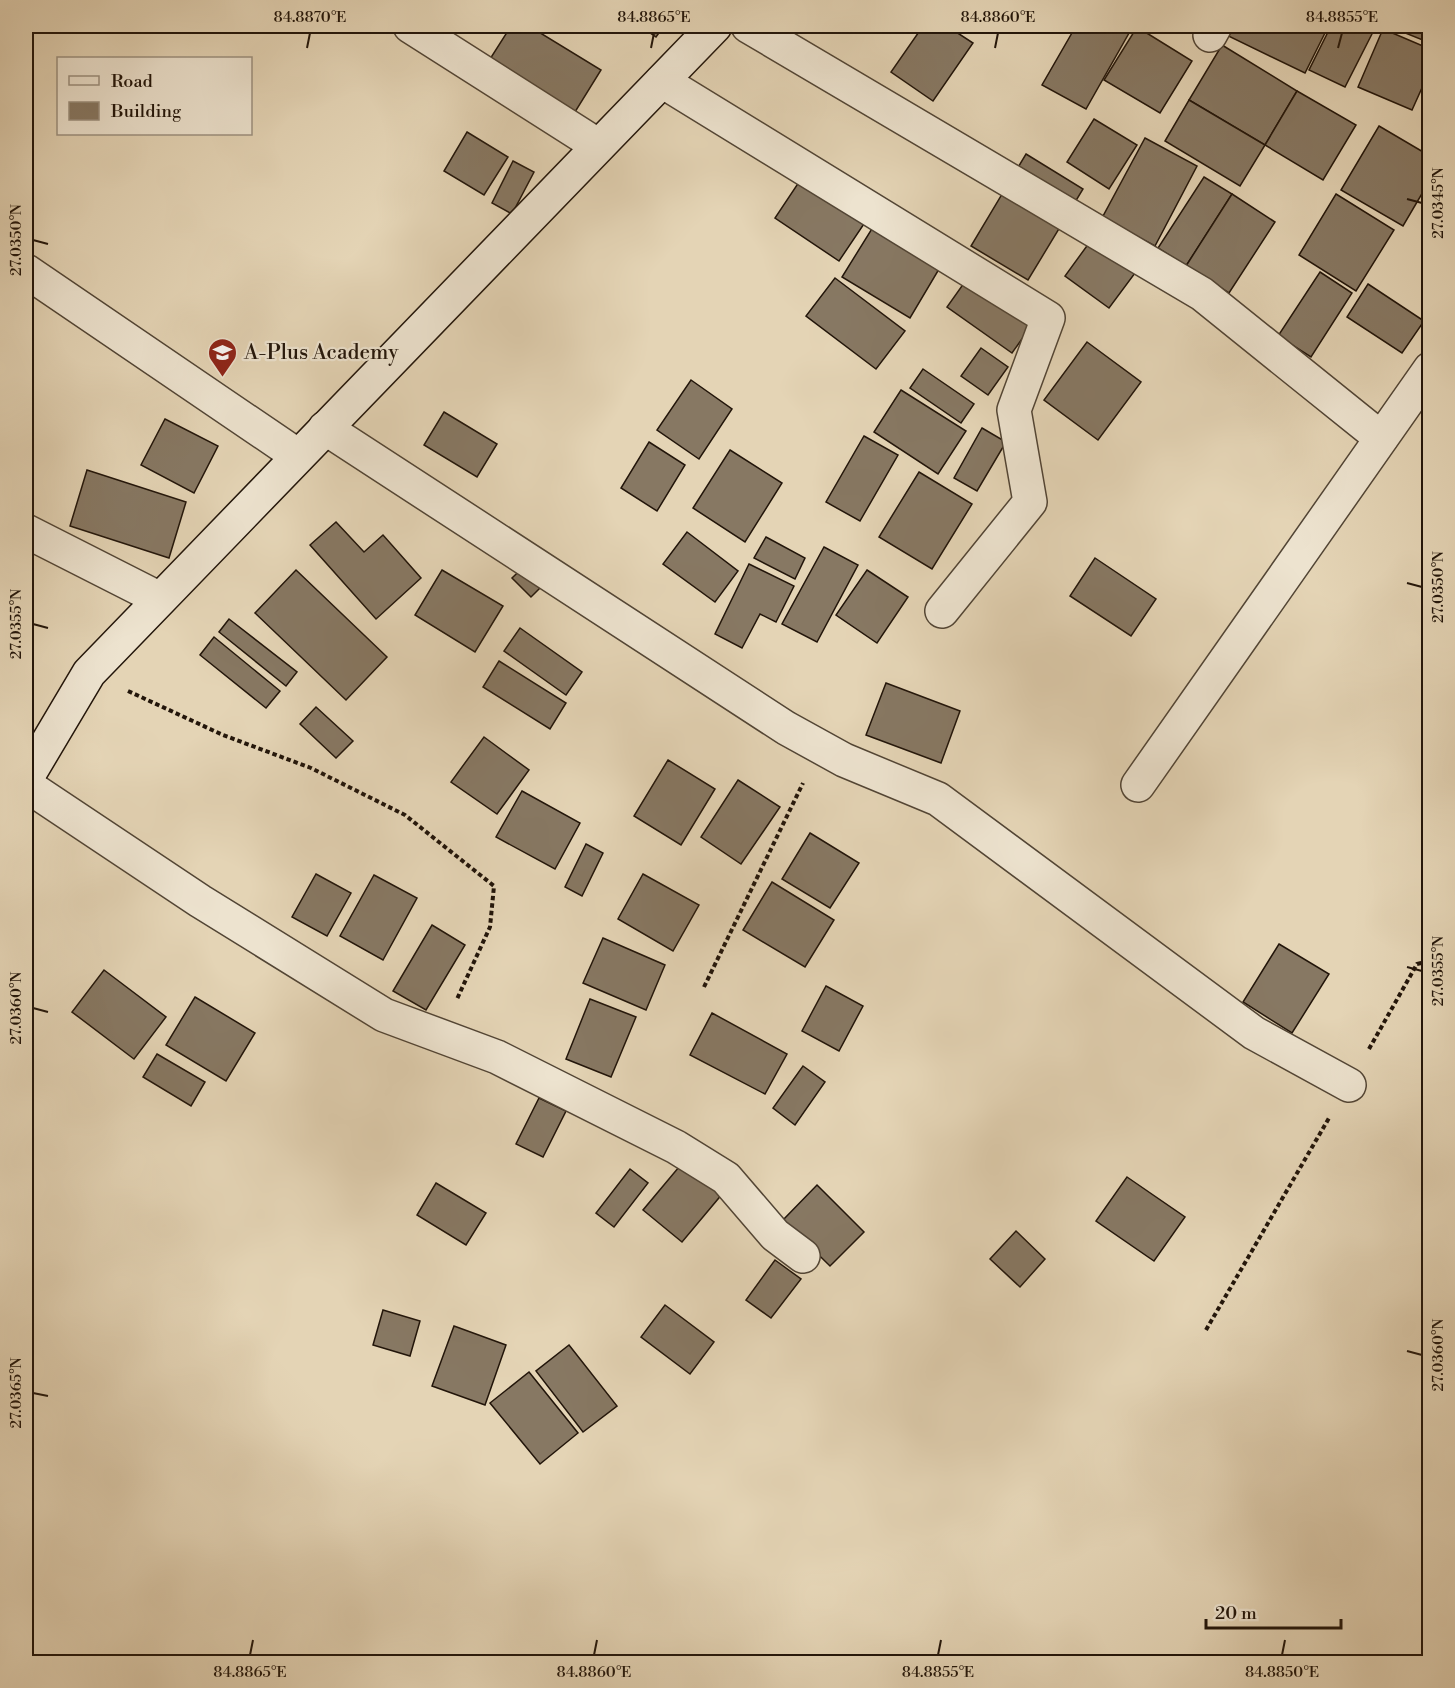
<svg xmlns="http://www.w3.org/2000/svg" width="1455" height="1688" font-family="'Libre Bodoni',serif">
<rect width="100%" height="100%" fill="#e4d4b5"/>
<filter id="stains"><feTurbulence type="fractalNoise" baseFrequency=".00333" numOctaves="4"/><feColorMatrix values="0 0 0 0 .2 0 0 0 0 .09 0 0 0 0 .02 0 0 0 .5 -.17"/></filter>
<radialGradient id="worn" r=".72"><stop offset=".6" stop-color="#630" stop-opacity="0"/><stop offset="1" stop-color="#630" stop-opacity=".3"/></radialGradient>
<g fill="#877863" stroke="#22150a" stroke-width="1.5">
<polygon points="511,26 529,26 601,70 575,112 490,59"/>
<polygon points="640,26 664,26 656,37"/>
<polygon points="923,26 947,26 973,43 933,101 891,72"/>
<polygon points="1076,26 1133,26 1086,109 1042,85"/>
<polygon points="1218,26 1320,26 1327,29 1305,73 1216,30"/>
<polygon points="1331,26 1376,26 1345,87 1309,70"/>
<polygon points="1388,26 1430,26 1430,43"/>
<polygon points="1137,27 1192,61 1160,113 1104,80"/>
<polygon points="1383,29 1430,49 1430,70 1412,110 1358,87"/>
<polygon points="1222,45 1297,91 1265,145 1189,100"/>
<polygon points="1297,91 1356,125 1323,180 1265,145"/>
<polygon points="1189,100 1265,145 1240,186 1165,141"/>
<polygon points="1094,119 1137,145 1109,189 1067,162"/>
<polygon points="1379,126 1430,156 1430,180 1403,226 1341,190"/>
<polygon points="467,132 508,157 484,195 444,171"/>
<polygon points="1145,138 1197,166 1155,246 1102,218"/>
<polygon points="1026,154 1083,189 1028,280 971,246"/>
<polygon points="513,161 534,172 512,214 492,203"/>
<polygon points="809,167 874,209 839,261 775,218"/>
<polygon points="1204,177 1232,194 1186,266 1158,248"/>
<polygon points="1232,194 1275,222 1229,293 1186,266"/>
<polygon points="1336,194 1394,230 1356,291 1299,255"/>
<polygon points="878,219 945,259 910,318 842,277"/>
<polygon points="1100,228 1144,261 1109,308 1065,276"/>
<polygon points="1320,272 1352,293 1311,357 1278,336"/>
<polygon points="969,276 1034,322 1012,353 947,307"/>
<polygon points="835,278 905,331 876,369 806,316"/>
<polygon points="1368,284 1424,321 1402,353 1347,317"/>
<polygon points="1087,342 1141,382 1098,440 1044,400"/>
<polygon points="981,348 1008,367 988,395 961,376"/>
<polygon points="923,369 974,404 961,423 910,388"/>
<polygon points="691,380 732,409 699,459 657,430"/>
<polygon points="901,390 966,431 938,474 874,432"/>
<polygon points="444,412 497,444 477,477 424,445"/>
<polygon points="165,419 218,446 194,493 141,465"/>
<polygon points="982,428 1006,442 977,491 954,478"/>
<polygon points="864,436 898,455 860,521 826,502"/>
<polygon points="649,442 685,465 657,511 621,488"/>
<polygon points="730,450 782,483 745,542 693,508"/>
<polygon points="87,470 186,502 169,558 70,526"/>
<polygon points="919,472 972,504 932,569 879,537"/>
<polygon points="336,522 364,552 383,535 421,578 376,619 310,545"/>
<polygon points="687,532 738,571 715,602 663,564"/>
<polygon points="766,537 805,558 795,579 754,558"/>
<polygon points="824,547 858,565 817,642 782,624"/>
<polygon points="535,556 554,574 531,597 512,578"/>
<polygon points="1095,558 1156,599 1131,636 1070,596"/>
<polygon points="749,564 794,586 776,622 760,614 742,648 715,634"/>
<polygon points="296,570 387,657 346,700 255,613"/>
<polygon points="442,570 503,606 475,652 415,615"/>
<polygon points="867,570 908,597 877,643 836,615"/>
<polygon points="229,619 297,672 286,686 219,632"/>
<polygon points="520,628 582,672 566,695 504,651"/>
<polygon points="214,637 280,691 266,708 200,655"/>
<polygon points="499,661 566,703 550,729 483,687"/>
<polygon points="886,683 960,711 941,763 866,735"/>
<polygon points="316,707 353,741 336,758 300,724"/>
<polygon points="484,737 529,770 497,814 451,782"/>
<polygon points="668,760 715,789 681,845 634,816"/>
<polygon points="738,780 780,807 741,864 701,837"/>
<polygon points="522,791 580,823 555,869 496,837"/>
<polygon points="810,833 859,863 830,908 782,879"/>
<polygon points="586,844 603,853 582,896 565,887"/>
<polygon points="316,874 351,893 327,936 292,917"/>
<polygon points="643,874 699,905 673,951 618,919"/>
<polygon points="374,875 417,898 383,960 340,936"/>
<polygon points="772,882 834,920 805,967 743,930"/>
<polygon points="432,925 465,945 426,1010 393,991"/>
<polygon points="603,938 665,965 646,1010 583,983"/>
<polygon points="1279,944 1329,974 1292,1033 1243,1002"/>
<polygon points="104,970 166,1017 134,1059 72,1012"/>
<polygon points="826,986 863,1006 839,1051 802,1031"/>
<polygon points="195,997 255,1033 226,1081 166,1045"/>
<polygon points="590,999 636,1017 611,1077 566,1059"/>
<polygon points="712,1013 787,1054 765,1094 690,1055"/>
<polygon points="157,1054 205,1082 191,1106 143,1077"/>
<polygon points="803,1066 825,1082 795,1125 773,1108"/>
<polygon points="539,1098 566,1111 543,1157 516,1144"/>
<polygon points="684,1161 723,1193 682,1242 643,1210"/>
<polygon points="630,1169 648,1183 614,1227 596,1213"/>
<polygon points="1127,1177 1185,1217 1154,1261 1096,1221"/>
<polygon points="436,1183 486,1213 466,1245 417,1215"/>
<polygon points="817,1185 864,1232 830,1266 783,1220"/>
<polygon points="1016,1231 1045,1259 1020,1287 990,1259"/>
<polygon points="775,1260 801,1279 771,1318 746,1300"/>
<polygon points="665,1305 714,1342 690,1374 641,1337"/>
<polygon points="383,1310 420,1321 410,1356 373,1345"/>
<polygon points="454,1326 506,1345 485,1405 432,1386"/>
<polygon points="569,1345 617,1406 583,1432 536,1371"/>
<polygon points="529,1372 578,1433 540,1464 490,1403"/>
</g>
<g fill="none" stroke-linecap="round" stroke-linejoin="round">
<defs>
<g id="street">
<polyline points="410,26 597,145"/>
<polyline points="748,26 1202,294 1381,438"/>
<polyline points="1210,35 1215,26"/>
<polyline points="662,81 1048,318 1014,410 1030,502 942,611"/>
<polyline points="26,271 298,456"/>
<polyline points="325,428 786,728 844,760 938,799 1254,1033 1349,1085"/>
<polyline points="26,531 160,599"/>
<polyline points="26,785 200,901 384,1015 497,1057 676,1147 726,1178 775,1235 803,1256"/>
<polyline points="1138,785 1430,369"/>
</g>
<polyline id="secondary" points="26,779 89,673 715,26"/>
</defs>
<use href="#street" stroke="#524535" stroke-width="36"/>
<use href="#secondary" stroke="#22150a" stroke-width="36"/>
<g stroke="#22150a" stroke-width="4" stroke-dasharray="4.5 3" stroke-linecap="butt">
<polyline points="128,691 223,735 311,768 405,815 494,886 490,927 457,999"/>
<polyline points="704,987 803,783"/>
<polyline points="1369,1049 1417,964 1430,961"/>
<polyline points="1206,1330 1329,1118"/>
</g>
<use href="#street" stroke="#ede3cf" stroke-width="33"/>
<use href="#secondary" stroke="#ede3cf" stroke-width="33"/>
</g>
<path fill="none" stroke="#22150a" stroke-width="2" d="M307,48L310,33M651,48L654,33M995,48L998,33M1338,48L1342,33M1407,199L1422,203M33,240L48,244M1407,583L1422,587M33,624L48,628M1407,967L1422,971M33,1008L48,1012M1407,1351L1422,1355M33,1393L48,1396M250,1655L253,1640M594,1655L597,1640M938,1655L941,1640M1282,1655L1285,1640"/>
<defs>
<symbol id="school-pin" viewBox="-11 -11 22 30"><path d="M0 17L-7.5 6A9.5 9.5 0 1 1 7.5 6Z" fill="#8f2418" stroke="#ede3cf"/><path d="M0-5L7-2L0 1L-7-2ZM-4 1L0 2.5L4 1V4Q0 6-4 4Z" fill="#fff"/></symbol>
</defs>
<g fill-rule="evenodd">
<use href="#school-pin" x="206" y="336" width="33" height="45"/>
</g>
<g text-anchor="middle" stroke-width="4.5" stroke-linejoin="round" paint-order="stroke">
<g font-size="21" fill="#22150a" stroke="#ede3cf" text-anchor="start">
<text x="244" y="359">A-Plus Academy</text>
</g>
</g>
<rect width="1455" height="1688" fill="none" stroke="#e4d4b5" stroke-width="66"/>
<rect x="57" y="57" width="195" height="78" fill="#ede3cf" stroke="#9c9180" stroke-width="1.5"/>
<rect x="69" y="76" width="30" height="9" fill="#ede3cf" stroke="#9c9180" stroke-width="1.5"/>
<text x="111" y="87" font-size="18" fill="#22150a">Road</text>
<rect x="69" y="102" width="30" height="18" fill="#877863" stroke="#9c9180" stroke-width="1.5"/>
<text x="111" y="117" font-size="18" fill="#22150a">Building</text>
<path d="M1206 1619v9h135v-9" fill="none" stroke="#22150a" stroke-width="3"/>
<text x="1215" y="1619" font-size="18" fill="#22150a" stroke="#ede3cf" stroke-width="4.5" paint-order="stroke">20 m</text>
<rect x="33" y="33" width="1389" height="1622" fill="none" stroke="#22150a" stroke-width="2"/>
<g font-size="15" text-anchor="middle" fill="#22150a">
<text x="310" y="22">84.8870°E</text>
<text x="654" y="22">84.8865°E</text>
<text x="998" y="22">84.8860°E</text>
<text x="1342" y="22">84.8855°E</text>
<text transform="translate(1438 203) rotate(-90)" y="5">27.0345°N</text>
<text transform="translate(16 240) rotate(-90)" y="5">27.0350°N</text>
<text transform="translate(1438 587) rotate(-90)" y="5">27.0350°N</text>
<text transform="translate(16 624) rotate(-90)" y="5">27.0355°N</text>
<text transform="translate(1438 971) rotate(-90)" y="5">27.0355°N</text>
<text transform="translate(16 1008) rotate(-90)" y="5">27.0360°N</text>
<text transform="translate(1438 1355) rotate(-90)" y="5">27.0360°N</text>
<text transform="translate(16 1393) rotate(-90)" y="5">27.0365°N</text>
<text x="250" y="1677">84.8865°E</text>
<text x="594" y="1677">84.8860°E</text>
<text x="938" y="1677">84.8855°E</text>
<text x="1282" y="1677">84.8850°E</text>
</g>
<rect width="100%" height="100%" filter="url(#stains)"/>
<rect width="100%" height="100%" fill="url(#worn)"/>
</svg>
